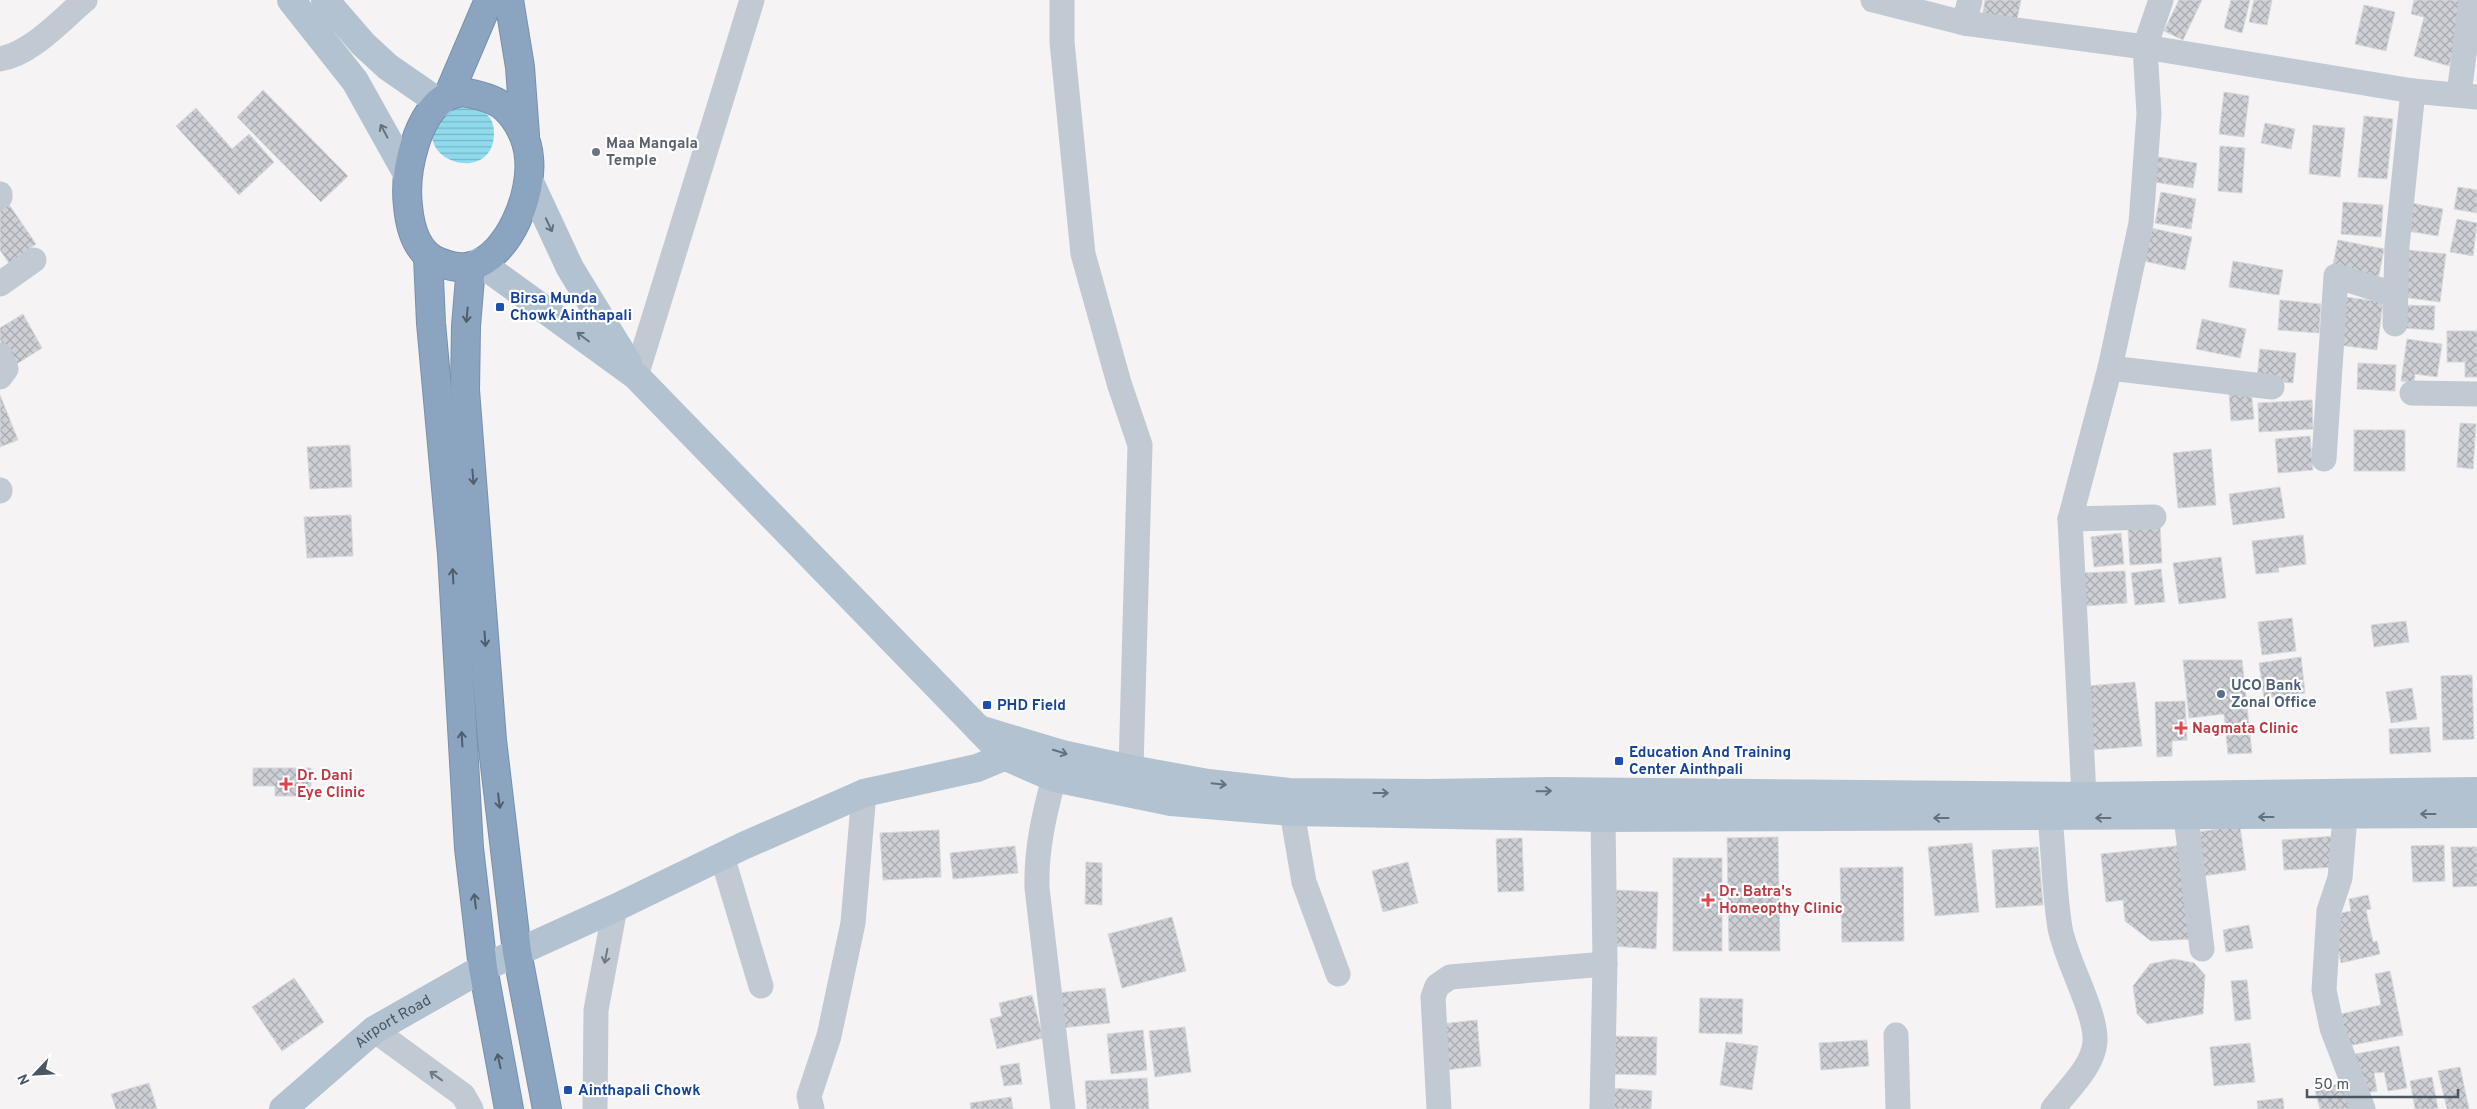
<svg xmlns="http://www.w3.org/2000/svg" width="2477" height="1109" font-family="Overpass,sans-serif">
<defs>
<pattern id="water-rules" width="6" height="5" patternUnits="userSpaceOnUse" patternTransform="scale(1.25)"><rect width="6" height="5" fill="#90daee"/><path d="M0 2.5h6" fill="none" stroke="#78b4c4"/></pattern>
<pattern id="building-cross-hatch" width="8" height="8" patternUnits="userSpaceOnUse" patternTransform="scale(1.25)"><rect width="8" height="8" fill="#cdcfd5"/><path d="M0 0l8 8M0 8l8-8" fill="none" stroke="#a8abb0"/></pattern>
</defs>
<rect width="100%" height="100%" fill="#f5f3f3"/>
<path fill="url(#water-rules)" d="M457,103C475,108 495,110 494,134C493,183 419,164 434,124C437,117 450,109 457,103Z"/>
<g fill="url(#building-cross-hatch)" stroke="#d7d9de">
<polygon points="1985,0 2021,0 2016,24 1982,18"/>
<polygon points="2179,0 2202,0 2183,40 2164,31"/>
<polygon points="2231,0 2250,0 2242,33 2224,28"/>
<polygon points="2254,0 2272,0 2267,25 2249,22"/>
<polygon points="2414,0 2466,0 2449,66 2414,56 2424,17 2411,14"/>
<polygon points="2364,5 2395,12 2386,51 2355,44"/>
<polygon points="263,90 348,176 321,202 237,117"/>
<polygon points="2224,92 2249,96 2244,137 2219,134"/>
<polygon points="196,108 232,149 249,134 274,162 239,195 176,126"/>
<polygon points="2364,116 2393,119 2387,179 2358,177"/>
<polygon points="2265,123 2295,129 2291,149 2261,143"/>
<polygon points="2313,125 2345,128 2340,177 2309,174"/>
<polygon points="2220,146 2245,148 2242,193 2218,191"/>
<polygon points="2158,157 2197,163 2193,188 2154,182"/>
<polygon points="2458,187 2477,190 2477,213 2454,209"/>
<polygon points="2161,192 2196,199 2191,229 2155,223"/>
<polygon points="2343,202 2383,205 2381,237 2341,234"/>
<polygon points="8,203 36,244 9,263 0,250 0,209"/>
<polygon points="2411,203 2443,209 2438,236 2407,231"/>
<polygon points="2457,219 2477,223 2473,256 2450,252"/>
<polygon points="2151,228 2192,237 2185,270 2144,261"/>
<polygon points="2338,240 2384,249 2378,280 2332,270"/>
<polygon points="2408,250 2446,254 2440,302 2402,297"/>
<polygon points="2233,261 2283,270 2279,295 2229,287"/>
<polygon points="2345,297 2383,302 2377,350 2339,345"/>
<polygon points="2280,300 2321,304 2319,333 2278,330"/>
<polygon points="2402,305 2435,306 2434,330 2401,328"/>
<polygon points="23,314 42,348 15,365 0,340 0,328"/>
<polygon points="2202,319 2246,329 2240,358 2196,349"/>
<polygon points="2447,331 2477,331 2477,377 2465,377 2465,362 2447,362"/>
<polygon points="2407,339 2442,344 2437,377 2415,374 2414,383 2401,381"/>
<polygon points="2260,349 2296,353 2293,383 2257,380"/>
<polygon points="2358,363 2396,365 2395,391 2357,389"/>
<polygon points="2251,391 2254,419 2231,421 2229,393"/>
<polygon points="0,395 18,440 0,447"/>
<polygon points="2312,400 2313,429 2259,432 2258,403"/>
<polygon points="2460,423 2476,424 2473,469 2457,467"/>
<rect x="2354" y="430" width="51" height="41"/>
<polygon points="2310,436 2313,470 2278,473 2275,439"/>
<polygon points="350,445 352,487 310,489 307,447"/>
<polygon points="2211,449 2216,505 2178,508 2173,453"/>
<polygon points="2280,487 2285,518 2233,525 2229,494"/>
<polygon points="351,515 353,556 307,558 304,517"/>
<polygon points="2160,527 2162,563 2130,565 2128,529"/>
<polygon points="2121,533 2124,564 2094,567 2091,537"/>
<polygon points="2303,535 2306,564 2278,568 2279,572 2256,574 2252,541"/>
<polygon points="2221,557 2226,598 2179,604 2173,563"/>
<polygon points="2161,569 2165,602 2135,605 2131,573"/>
<polygon points="2125,571 2127,603 2085,606 2082,573"/>
<polygon points="2292,618 2296,651 2262,655 2258,622"/>
<polygon points="2406,621 2409,642 2374,647 2371,625"/>
<polygon points="2301,657 2305,693 2264,698 2259,663"/>
<polygon points="2183,660 2242,660 2252,753 2228,754 2224,714 2189,718"/>
<polygon points="2472,675 2474,739 2443,740 2441,676"/>
<polygon points="2135,682 2142,746 2092,750 2086,686"/>
<polygon points="2412,688 2417,719 2391,723 2386,692"/>
<polygon points="2185,701 2187,740 2172,741 2172,756 2157,757 2155,702"/>
<polygon points="2429,727 2431,752 2390,754 2389,729"/>
<polygon points="253,768 311,768 311,796 275,796 275,786 253,786"/>
<polygon points="2240,826 2246,870 2203,876 2197,832"/>
<polygon points="939,830 941,877 883,880 880,833"/>
<polygon points="2335,836 2336,867 2284,870 2282,840"/>
<polygon points="1778,837 1780,951 1729,951 1727,838"/>
<polygon points="1522,838 1524,891 1498,892 1496,839"/>
<polygon points="1972,843 1979,912 1935,916 1928,847"/>
<polygon points="2185,845 2195,939 2151,941 2125,921 2123,900 2106,902 2101,854"/>
<polygon points="2444,845 2445,881 2413,882 2411,846"/>
<polygon points="1015,846 1018,873 953,879 950,853"/>
<polygon points="2038,847 2043,905 1996,908 1992,850"/>
<polygon points="2451,847 2477,847 2477,886 2453,887"/>
<rect x="1673" y="858" width="49" height="93"/>
<polygon points="1086,862 1102,863 1102,905 1085,904"/>
<polygon points="1408,862 1418,903 1383,912 1372,871"/>
<polygon points="1903,867 1904,941 1842,942 1840,868"/>
<polygon points="1615,890 1658,892 1656,949 1612,946"/>
<polygon points="2368,895 2371,909 2366,910 2373,942 2377,941 2380,954 2341,963 2331,915 2351,911 2349,899"/>
<polygon points="1172,917 1186,971 1122,988 1108,934"/>
<polygon points="2249,925 2253,948 2226,952 2223,930"/>
<polygon points="2174,959 2194,963 2205,975 2203,1014 2147,1024 2137,1014 2133,986 2150,964"/>
<polygon points="2390,971 2403,1035 2348,1046 2341,1014 2381,1005 2375,974"/>
<polygon points="294,978 324,1022 282,1051 252,1007"/>
<polygon points="2247,980 2251,1019 2235,1021 2231,981"/>
<polygon points="1105,988 1110,1023 1060,1028 1057,993"/>
<polygon points="1032,995 1043,1038 997,1049 990,1019 1002,1016 999,1003"/>
<polygon points="1700,998 1743,999 1742,1034 1699,1033"/>
<polygon points="1477,1020 1481,1066 1445,1070 1441,1024"/>
<polygon points="1185,1027 1191,1072 1155,1077 1149,1031"/>
<polygon points="1143,1030 1147,1070 1111,1074 1107,1034"/>
<polygon points="1606,1036 1657,1037 1656,1075 1606,1074"/>
<polygon points="1867,1040 1869,1066 1821,1070 1819,1043"/>
<polygon points="1726,1042 1758,1046 1752,1090 1720,1085"/>
<polygon points="2250,1043 2255,1082 2214,1086 2210,1047"/>
<polygon points="2399,1046 2407,1088 2388,1091 2384,1072 2374,1073 2377,1091 2363,1093 2355,1054"/>
<polygon points="1019,1063 1022,1084 1004,1086 1000,1066"/>
<polygon points="2460,1067 2469,1109 2447,1109 2438,1071"/>
<polygon points="2432,1077 2438,1109 2415,1109 2410,1081"/>
<polygon points="1147,1078 1149,1109 1087,1109 1085,1081"/>
<polygon points="2346,1082 2353,1109 2320,1109 2315,1090"/>
<polygon points="149,1083 157,1109 116,1109 111,1094"/>
<polygon points="1610,1088 1652,1091 1651,1109 1608,1109"/>
<polygon points="1011,1097 1013,1109 971,1109 970,1103"/>
<polygon points="2283,1098 2284,1109 2258,1109 2257,1101"/>
</g>
<g fill="none" stroke-linecap="round" stroke-linejoin="round">
<defs>
<g id="highway">
<polyline points="509,0 520,67 525,135"/>
<path d="M463,92C477,95 494,98 505,108C518,120 528,140 529,158C533,193 510,255 472,266C462,269 449,266 439,262C416,253 410,228 408,206C404,173 416,113 448,96C452,94 458,93 463,92Z"/>
<polyline points="448,96 489,0"/>
<polyline points="428,257 431,323 452,554 469,848 483,968 509,1109"/>
<polyline points="471,266 466,326 465,390 492,740 517,952 547,1109"/>
</g>
</defs>
<use href="#highway" stroke="#7690ad" stroke-width="30"/>
<g stroke="#c1cad2" stroke-width="25">
<polyline points="1062,0 1062,42 1083,254 1119,383 1140,445 1131,769"/>
<polyline points="1873,0 1964,23 2145,47 2413,91 2477,97"/>
<polyline points="1964,23 1970,0"/>
<path d="M0,59C31,54 61,20 85,0"/>
<polyline points="2459,94 2471,0"/>
<polyline points="0,194 0,197"/>
<polyline points="0,284 34,260"/>
<polyline points="2395,324 2397,246 2413,91"/>
<polyline points="0,355 6,369 0,377"/>
<polyline points="2110,368 2272,387"/>
<polyline points="636,376 752,0"/>
<polyline points="2412,393 2477,394"/>
<polyline points="2324,459 2336,276 2396,295"/>
<polyline points="0,490 0,491"/>
<polyline points="2070,519 2154,517"/>
<path d="M1054,778C1044,815 1036,849 1037,888L1063,1109"/>
<polyline points="2084,796 2070,519 2110,368 2141,223 2149,114 2145,47 2161,0"/>
<polyline points="1292,812 1304,882 1338,974"/>
<polyline points="2345,816 2340,878 2329,911 2324,990 2332,1028 2363,1109"/>
<polyline points="2186,817 2202,949"/>
<path d="M2050,818C2054,854 2054,892 2060,928C2066,961 2097,1013 2095,1042C2093,1067 2068,1089 2053,1109"/>
<polyline points="722,856 761,986"/>
<polyline points="374,1030 463,1095 471,1109"/>
<polyline points="1896,1035 1898,1109"/>
<polyline points="595,1109 596,1010 615,908"/>
<polyline points="812,1109 809,1096 829,1036 853,923 864,793"/>
<polyline points="1439,1109 1433,997 1437,986 1450,977 1605,964"/>
<polyline points="1602,1109 1605,964 1603,818 1606,799"/>
</g>
<g stroke="#b3c2d1" stroke-width="28">
<polyline points="291,0 355,81 407,174"/>
<polyline points="325,0 363,44 388,67 440,103"/>
<polyline points="529,180 570,268 628,363"/>
<polyline points="479,262 636,376 1006,757 1054,778 1171,802 1292,812 1603,818 2477,814"/>
<polyline points="979,729 1062,754 1131,769 1208,783 1289,792 1427,793 1550,791 2084,796 2477,791"/>
<path id="s1" d="M283,1109L374,1030L483,968L615,908L743,846L864,793L977,768L1021,750"/>
</g>
<use href="#highway" stroke="#8ba5c1" stroke-width="28"/>
</g>
<defs><path id="oneway-shaft" d="M-6 0H5M1.5-3L5.5 0L1.5 3" fill="none" stroke-width="1.6" stroke-linecap="round" stroke-linejoin="round" transform="scale(1.25)"/></defs>
<g stroke="#64717d">
<use href="#oneway-shaft" transform="translate(384 131) rotate(-118)"/>
<use href="#oneway-shaft" transform="translate(549 225) rotate(65)"/>
<use href="#oneway-shaft" transform="translate(583 337) rotate(-143)"/>
<use href="#oneway-shaft" transform="translate(1060 752) rotate(17)"/>
<use href="#oneway-shaft" transform="translate(1219 784) rotate(6)"/>
<use href="#oneway-shaft" transform="translate(1544 791) rotate(-1)"/>
<use href="#oneway-shaft" transform="translate(1381 793)"/>
<use href="#oneway-shaft" transform="translate(2428 814) rotate(-180)"/>
<use href="#oneway-shaft" transform="translate(2266 817) rotate(180)"/>
<use href="#oneway-shaft" transform="translate(1941 818) rotate(180)"/>
<use href="#oneway-shaft" transform="translate(2103 818) rotate(180)"/>
</g>
<g stroke="#505e6b">
<use href="#oneway-shaft" transform="translate(467 315) rotate(95)"/>
<use href="#oneway-shaft" transform="translate(473 477) rotate(85)"/>
<use href="#oneway-shaft" transform="translate(453 576) rotate(-93)"/>
<use href="#oneway-shaft" transform="translate(485 639) rotate(86)"/>
<use href="#oneway-shaft" transform="translate(462 739) rotate(-93)"/>
<use href="#oneway-shaft" transform="translate(499 801) rotate(83)"/>
<use href="#oneway-shaft" transform="translate(475 901) rotate(-97)"/>
<use href="#oneway-shaft" transform="translate(499 1061) rotate(-102)"/>
</g>
<g stroke="#6e7983">
<use href="#oneway-shaft" transform="translate(606 956) rotate(101)"/>
<use href="#oneway-shaft" transform="translate(436 1076) rotate(-144)"/>
</g>
<circle fill="#6b7280" stroke="#fff" stroke-width="2" cx="596" cy="152" r="5"/>
<g fill="#1a4fb4" stroke="#fff" stroke-width="2">
<rect x="495" y="302" width="10" height="10" rx="2.5"/>
<rect x="982" y="700" width="10" height="10" rx="2.5"/>
<rect x="1614" y="756" width="10" height="10" rx="2.5"/>
<rect x="563" y="1085" width="10" height="10" rx="2.5"/>
</g>
<circle fill="#5c6f8a" stroke="#fff" stroke-width="2" cx="2221" cy="694" r="5"/>
<g fill="#e0444e" stroke="#fff" stroke-width="2">
<path d="M2178.5 720.5h5v5h5v5h-5v5h-5v-5h-5v-5h5z"/>
<path d="M283.5 776.5h5v5h5v5h-5v5h-5v-5h-5v-5h5z"/>
<path d="M1705.5 892.5h5v5h5v5h-5v5h-5v-5h-5v-5h5z"/>
</g>
<g text-anchor="middle" stroke-width="4.5" stroke-linejoin="round" paint-order="stroke">
<g font-size="15" font-weight="bold" fill="#5b616d" stroke="#fff" text-anchor="start">
<text x="606" y="148">Maa Mangala<tspan x="606" dy="17">Temple</tspan></text>
</g>
<g font-size="15" font-weight="bold" fill="#164399" stroke="#fff" text-anchor="start">
<text x="510" y="303">Birsa Munda<tspan x="510" dy="17">Chowk Ainthapali</tspan></text>
<text x="997" y="710">PHD Field</text>
<text x="1629" y="757">Education And Training<tspan x="1629" dy="17">Center Ainthpali</tspan></text>
<text x="578" y="1095">Ainthapali Chowk</text>
</g>
<g font-size="15" font-weight="bold" fill="#4e5e75" stroke="#fff" text-anchor="start">
<text x="2231" y="690">UCO Bank<tspan x="2231" dy="17">Zonal Office</tspan></text>
</g>
<g font-size="15" font-weight="bold" fill="#be3a42" stroke="#fff" text-anchor="start">
<text x="2192" y="733">Nagmata Clinic</text>
<text x="297" y="780">Dr. Dani<tspan x="297" dy="17">Eye Clinic</tspan></text>
<text x="1719" y="896">Dr. Batra's<tspan x="1719" dy="17">Homeopthy Clinic</tspan></text>
</g>
<g font-size="15" fill="#4a5661" stroke="#fff">
<text dy="5" stroke="none"><textPath href="#s1" startOffset="141">Airport Road</textPath></text>
</g>
</g>
<g transform="translate(35 1074) rotate(245)" stroke="#ffffff" stroke-width="4" paint-order="stroke">
<path d="M0-4L9 19L0 12L-9 19Z" fill="#4a5661"/>
<text y="-8" font-size="14" font-weight="bold" text-anchor="middle" fill="#4a5661">N</text>
</g>
<path d="M2307 1089v8h151v-8" fill="none" stroke="#4a5661" stroke-width="2.5"/>
<text x="2314" y="1089" font-size="15" fill="#4a5661" stroke="#ffffff" stroke-width="4" paint-order="stroke">50 m</text>
</svg>
